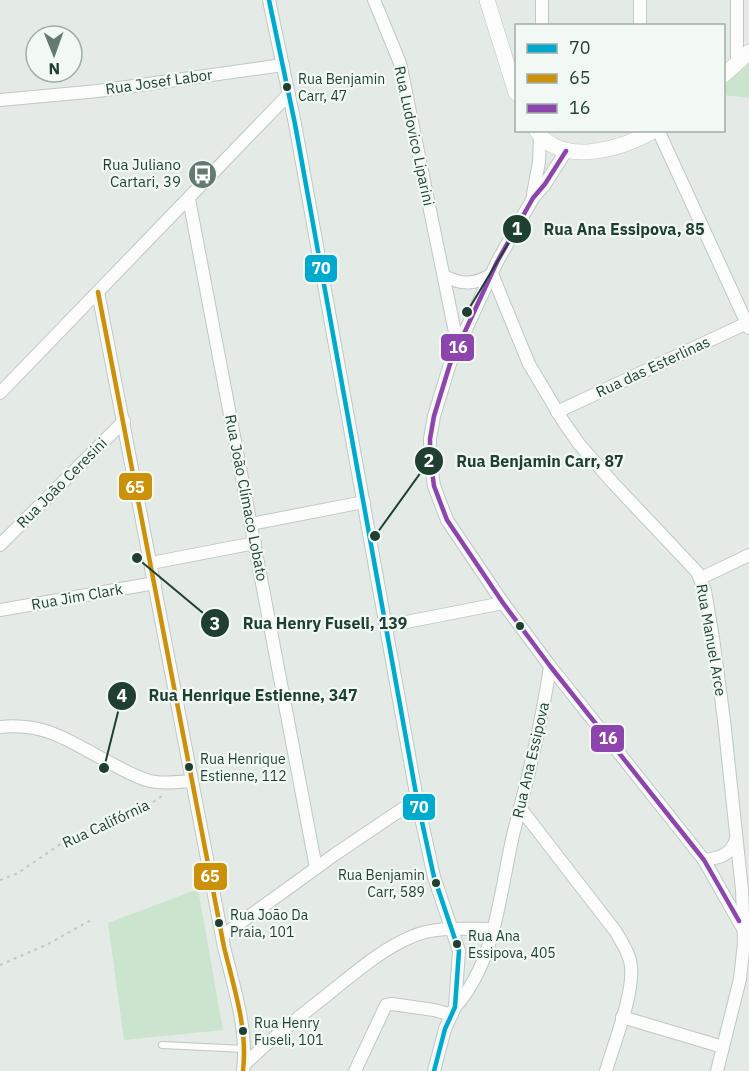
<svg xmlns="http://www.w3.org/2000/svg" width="749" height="1071" font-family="'IBM Plex Sans',sans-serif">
<rect width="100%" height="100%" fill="#e4eae6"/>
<g fill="#cbe4cd">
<polygon points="749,56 749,98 724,95 724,76"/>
<polygon points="198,889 223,1030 124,1040 108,923"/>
</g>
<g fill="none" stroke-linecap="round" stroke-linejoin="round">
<defs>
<polyline id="service" points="162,1045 245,1049"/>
<g id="minor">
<polyline points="269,0 295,124 417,799 434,877 459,951 455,1007 445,1029 434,1071"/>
<polyline points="374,0 400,63 458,347"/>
<polyline points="640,0 640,26"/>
<polyline points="542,26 542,0"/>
<polyline points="737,63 737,0"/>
<polyline points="0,100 98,91 283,65"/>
<polyline points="658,130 749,328"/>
<polyline points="566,151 545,184 533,198 497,262 450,364 434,416 430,439 430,456 434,486 447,520 503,603 550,666 704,860 742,927"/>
<polyline points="533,194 539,162 540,136"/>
<polyline points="189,199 316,868"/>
<path d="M444,276C462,285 475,285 492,274L529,364L563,421L579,444L614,484L697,572L705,591L713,638L724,720L742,890L744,943L740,979L717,1071"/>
<path d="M98,292L224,947C234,988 248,1029 243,1071"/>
<polyline points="0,393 289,94"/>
<polyline points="557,412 749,322"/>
<polyline points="251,524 364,502"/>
<polyline points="0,545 124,421"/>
<polyline points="151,563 255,543"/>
<polyline points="701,578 749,555"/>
<polyline points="0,610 155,583"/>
<polyline points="386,626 503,603"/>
<path d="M0,727C50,722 74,745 116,766C127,772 138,778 150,781C164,784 178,782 192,781"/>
<path d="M521,809L616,932C622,943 630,954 631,966C634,994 614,1043 606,1071"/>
<path d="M704,860C720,858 731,855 736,839"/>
<polyline points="222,936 334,855 417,799"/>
<path d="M456,1006C497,959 500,889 514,831C528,777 542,722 550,666"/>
<polyline points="622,1017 723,1047"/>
<path d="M244,1065C271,1038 302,1015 332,991C356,972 382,949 411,937C435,926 466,929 492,929"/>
<polyline points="355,1071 386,1005 392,1004 434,1010 452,1015"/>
</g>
<g id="tertiary">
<polyline points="487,0 516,93"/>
<polyline points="724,75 749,52"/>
<path d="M536,130C562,168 622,149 655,130"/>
</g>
</defs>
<use href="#service" stroke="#c1c7c3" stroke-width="8"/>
<use href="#minor" stroke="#c1c7c3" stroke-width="14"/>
<use href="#tertiary" stroke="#c1c7c3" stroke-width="16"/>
<g stroke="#c0cac4" stroke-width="2" stroke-dasharray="3 4.5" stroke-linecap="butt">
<polyline points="0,880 18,873 62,843 87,831 150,804 162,796"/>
<polyline points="0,965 48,944 91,920"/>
</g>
<use href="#service" stroke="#fbfcfb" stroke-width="6"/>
<use href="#minor" stroke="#fbfcfb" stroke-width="12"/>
<use href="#tertiary" stroke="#fbfcfb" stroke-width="15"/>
<defs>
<polyline id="bus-1" points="269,0 295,124 417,799 434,877 459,951 455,1007 445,1029 434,1071"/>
<path id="bus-2" d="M98,292L224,947C234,988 248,1029 243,1071"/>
<polyline id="bus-3" points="566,151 545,184 533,198 497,262 450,364 434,416 430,439 430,456 434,486 447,520 503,603 550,666 704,860 739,921"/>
</defs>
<use href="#bus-1" stroke="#f2f9f4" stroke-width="9"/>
<use href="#bus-2" stroke="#f2f9f4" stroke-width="9"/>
<use href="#bus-3" stroke="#f2f9f4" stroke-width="9"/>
<use href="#bus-1" stroke="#00a9ce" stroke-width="4.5"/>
<use href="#bus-2" stroke="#cc910a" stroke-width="4.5"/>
<use href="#bus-3" stroke="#8e44ad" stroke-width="4.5"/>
</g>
<defs>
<symbol id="bus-disc" viewBox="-11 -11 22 22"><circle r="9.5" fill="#647b70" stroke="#f2f9f4"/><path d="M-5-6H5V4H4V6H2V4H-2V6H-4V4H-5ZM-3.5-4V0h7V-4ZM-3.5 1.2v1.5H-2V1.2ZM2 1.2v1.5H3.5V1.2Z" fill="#fff"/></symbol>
</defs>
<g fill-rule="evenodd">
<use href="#bus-disc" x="186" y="158" width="33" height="33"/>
</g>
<g fill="#1f3f30" stroke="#f2f9f4" stroke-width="2">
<circle cx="287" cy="87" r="5"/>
<circle cx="520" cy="626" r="5"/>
<circle cx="189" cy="767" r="5"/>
<circle cx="436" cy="883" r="5"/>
<circle cx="219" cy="923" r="5"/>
<circle cx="457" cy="944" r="5"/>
<circle cx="243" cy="1031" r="5"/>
</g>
<g text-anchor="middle" stroke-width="4.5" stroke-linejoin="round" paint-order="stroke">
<g font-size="14" fill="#1f3f30" stroke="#f2f9f4" text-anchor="start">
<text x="298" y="84">Rua Benjamin<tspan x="298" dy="17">Carr, 47</tspan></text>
<text x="200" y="764">Rua Henrique<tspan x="200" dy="17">Estienne, 112</tspan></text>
<text x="425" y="880" text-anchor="end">Rua Benjamin<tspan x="425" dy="17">Carr, 589</tspan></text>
<text x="230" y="920">Rua João Da<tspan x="230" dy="17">Praia, 101</tspan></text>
<text x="468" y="941">Rua Ana<tspan x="468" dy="17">Essipova, 405</tspan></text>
<text x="254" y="1028">Rua Henry<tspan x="254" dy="17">Fuseli, 101</tspan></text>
</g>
<g font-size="15" fill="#1f3f30" stroke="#f2f9f4">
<text transform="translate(159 82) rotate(-8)" y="5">Rua Josef Labor</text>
<text transform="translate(414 136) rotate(78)" y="5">Rua Ludovico Liparini</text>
<text transform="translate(653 367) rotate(-25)" y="5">Rua das Esterlinas</text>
<text transform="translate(62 483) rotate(-45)" y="5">Rua João Ceresini</text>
<text transform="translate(246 498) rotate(79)" y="5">Rua João Clímaco Lobato</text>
<text transform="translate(77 597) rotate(-10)" y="5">Rua Jim Clark</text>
<text transform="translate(711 640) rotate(80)" y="5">Rua Manuel Arce</text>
<text transform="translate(531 760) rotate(-77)" y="5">Rua Ana Essipova</text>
<text transform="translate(106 824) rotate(-25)" y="5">Rua Califórnia</text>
</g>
<g font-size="15" fill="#1f3f30" stroke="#f2f9f4" text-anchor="end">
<text x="181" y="170">Rua Juliano<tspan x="181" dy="17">Cartari, 39</tspan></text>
</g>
</g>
<path fill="none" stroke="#1f3f30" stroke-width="2" d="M467 312L517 229M375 536L429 461M137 558L215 623M104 768L122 696"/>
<g fill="#1f3f30" stroke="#f2f9f4" stroke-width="2">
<circle cx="467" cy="312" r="6"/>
<circle cx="375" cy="536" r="6"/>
<circle cx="137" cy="558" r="6"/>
<circle cx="104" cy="768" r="6"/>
<circle cx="517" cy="229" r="15"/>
<circle cx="429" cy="461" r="15"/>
<circle cx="215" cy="623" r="15"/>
<circle cx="122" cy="696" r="15"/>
</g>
<g font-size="18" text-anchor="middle" font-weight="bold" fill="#fff">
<text x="517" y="235">1</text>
<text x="429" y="467">2</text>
<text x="215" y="630">3</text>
<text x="122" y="702">4</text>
</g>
<g font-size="16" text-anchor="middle" font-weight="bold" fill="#1f3f30" stroke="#f2f9f4" stroke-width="4.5" stroke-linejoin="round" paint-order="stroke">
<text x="624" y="235">Rua Ana Essipova, 85</text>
<text x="540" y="467">Rua Benjamin Carr, 87</text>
<text x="325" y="629">Rua Henry Fuseli, 139</text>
<text x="253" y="701">Rua Henrique Estienne, 347</text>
</g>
<g stroke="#f2f9f4" stroke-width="2">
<rect x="304" y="254" width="34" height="29" rx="6" fill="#00a9ce"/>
<rect x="440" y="333" width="35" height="29" rx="6" fill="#8e44ad"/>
<rect x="118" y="472" width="35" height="29" rx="6" fill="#cc910a"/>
<rect x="590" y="724" width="35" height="29" rx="6" fill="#8e44ad"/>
<rect x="402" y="793" width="34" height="28" rx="6" fill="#00a9ce"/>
<rect x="193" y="862" width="35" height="29" rx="6" fill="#cc910a"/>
</g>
<g font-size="16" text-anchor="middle" font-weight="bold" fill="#fff">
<text x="321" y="274">70</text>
<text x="458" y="353">16</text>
<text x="135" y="493">65</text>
<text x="608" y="744">16</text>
<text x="419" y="813">70</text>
<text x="210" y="882">65</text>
</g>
<rect x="515" y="24" width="210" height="108" fill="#f2f9f4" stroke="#9eafa6" stroke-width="1.5"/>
<rect x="527" y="44" width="30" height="9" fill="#00a9ce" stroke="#9eafa6" stroke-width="1.5"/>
<text x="569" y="54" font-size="18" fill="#1f3f30">70</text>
<rect x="527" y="74" width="30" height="9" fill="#cc910a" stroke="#9eafa6" stroke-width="1.5"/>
<text x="569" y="84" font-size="18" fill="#1f3f30">65</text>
<rect x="527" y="104" width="30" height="9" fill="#8e44ad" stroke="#9eafa6" stroke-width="1.5"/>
<text x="569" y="114" font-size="18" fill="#1f3f30">16</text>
<g transform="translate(54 54) rotate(179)"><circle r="28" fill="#f2f9f4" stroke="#9eafa6" stroke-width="1.5"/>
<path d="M0-4.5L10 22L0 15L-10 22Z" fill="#647b70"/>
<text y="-9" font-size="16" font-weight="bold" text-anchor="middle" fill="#1f3f30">N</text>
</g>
</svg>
